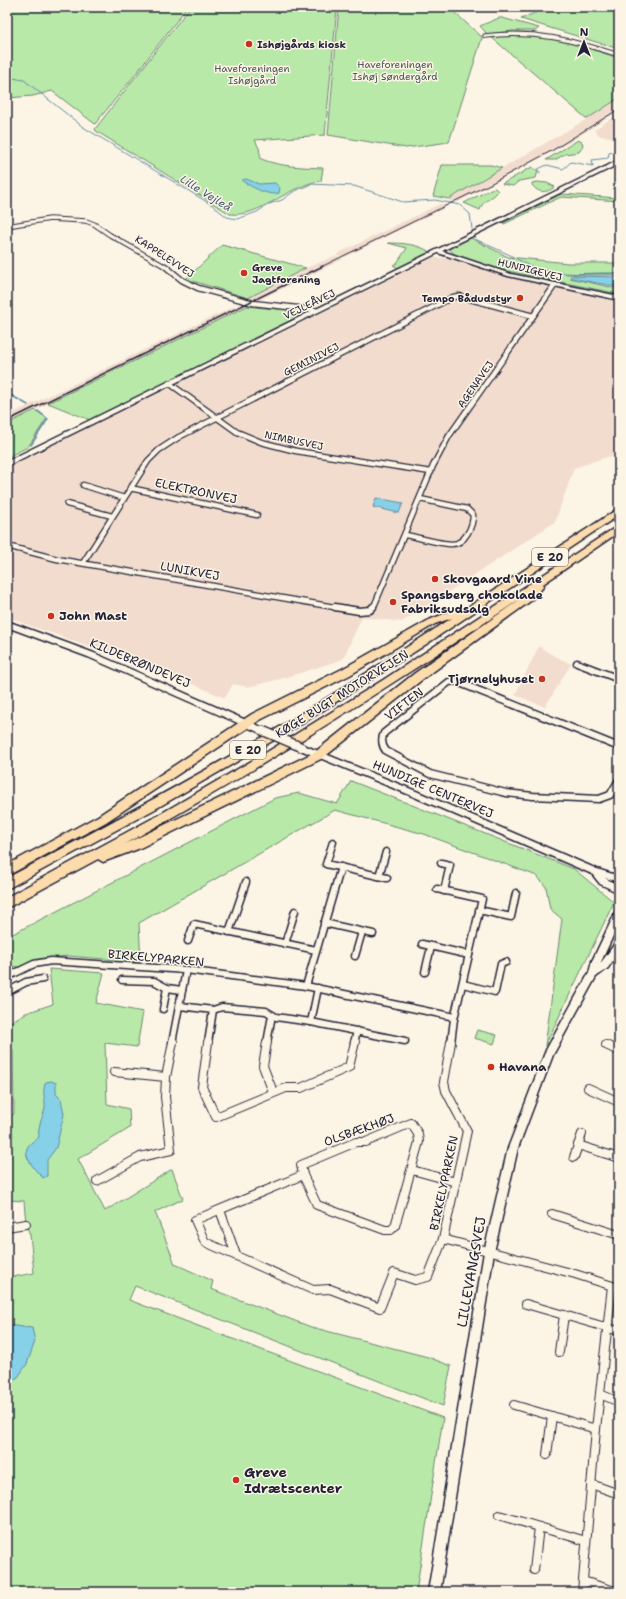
<svg xmlns="http://www.w3.org/2000/svg" width="626" height="1599" font-family="'Shantell Sans',sans-serif">
<rect width="100%" height="100%" fill="#fcf5e5"/>
<filter id="ink" filterUnits="userSpaceOnUse"><feTurbulence type="fractalNoise" baseFrequency=".025" numOctaves="2"/><feDisplacementMap in="SourceGraphic" scale="8" xChannelSelector="R" yChannelSelector="G"/><feConvolveMatrix kernelMatrix="1 2 1 2 8 2 1 2 1" color-interpolation-filters="sRGB"/></filter>
<g filter="url(#ink)">
<g fill="#f2dcce">
<polygon points="619,98 619,110 570,142 458,202 449,201 449,199 587,119"/>
<polygon points="619,113 619,138 600,136 594,130"/>
<polygon points="440,204 444,204 448,206 345,257 338,256 337,254"/>
<polygon points="337,256 343,259 257,301 247,301 248,298 306,268 333,257"/>
<polygon points="432,258 445,258 529,281 619,300 619,455 607,457 574,468 555,522 402,622 362,617 343,659 288,677 248,687 233,684 225,698 162,671 25,624 7,616 7,468"/>
<polygon points="243,302 252,304 7,424 7,416"/>
<polygon points="539,646 549,653 571,664 545,707 515,695"/>
</g>
<g fill="#b8e9a9" stroke="#6d8672">
<polygon points="7,7 187,7 135,75 95,124 52,91 33,96 7,98"/>
<path d="M190,7H337L325,135L255,140L259,148L261,159C281,167 302,167 323,168L321,181C290,184 260,218 230,214L96,131L95,129Z"/>
<polygon points="339,7 448,7 481,36 482,38 449,142 406,148 328,135"/>
<polygon points="539,7 619,7 619,49 521,19 543,9"/>
<polygon points="499,18 502,18 539,28 535,31 513,31 487,34 480,26"/>
<polygon points="512,34 556,38 619,58 619,98 587,119 491,37"/>
<polygon points="578,140 582,142 583,145 579,152 565,154 555,160 546,160"/>
<polygon points="442,165 491,165 502,168 449,199 433,196"/>
<polygon points="532,167 538,171 536,178 519,181 513,186 502,184"/>
<path d="M537,182L547,183L555,187C546,193 539,194 532,185V183Z"/>
<path d="M495,188L498,191C492,200 483,199 480,210L464,203L491,189Z"/>
<polygon points="561,194 619,198 619,201 561,197 504,224 503,223"/>
<polygon points="471,238 508,257 568,263 619,263 619,275 571,275 570,278 619,289 619,294 502,270 457,256 449,249"/>
<path d="M388,243C402,243 418,244 430,252L398,268L393,265L397,263L407,248Z"/>
<polygon points="222,245 306,268 248,298 186,279"/>
<path d="M247,306C267,309 286,309 305,311V314L90,420L48,403Z"/>
<polygon points="35,410 47,418 28,447 7,457 7,424"/>
<polygon points="351,781 574,869 614,902 545,1046 562,919 550,909 546,887 537,876 424,834 335,810 139,923 141,962 68,956 39,959 20,967 7,966 7,937 275,798 299,793 337,804"/>
<polygon points="49,969 104,973 96,1003 143,1012 137,1047 105,1043 107,1104 129,1109 130,1128 78,1159 105,1211 172,1169 183,1199 155,1212 175,1264 213,1281 211,1289 311,1327 428,1357 451,1366 443,1406 135,1286 129,1300 443,1418 416,1592 7,1592 7,1278 34,1273 30,1235 26,1224 24,1201 8,1200 7,1118 14,1114 13,1050 7,1051 7,1024 26,1013 53,1004"/>
<polygon points="477,1030 497,1035 494,1044 474,1038"/>
</g>
<g fill="#87d1e8" stroke="#5f8ba3">
<path d="M246,179L259,184L275,183L280,188L279,193C268,197 251,186 242,181V180Z"/>
<polygon points="573,276 619,277 619,287 571,278"/>
<polygon points="376,498 403,503 399,513 373,507"/>
<path d="M51,1081L56,1083V1094L61,1099L64,1114L56,1148L47,1160V1176L43,1178C37,1172 20,1155 29,1145C31,1142 36,1140 39,1137C37,1126 43,1118 45,1108C46,1099 41,1091 46,1082Z"/>
<polygon points="7,1325 32,1328 35,1341 27,1364 18,1377 7,1384"/>
</g>
<g fill="none" stroke-linecap="round" stroke-linejoin="round">
<g stroke="#5f8ba3" stroke-width="1">
<polyline points="7,77 24,80 83,127 212,205 227,217 237,219 257,212 269,204 282,200 293,192 311,184 354,186 403,202 435,200 460,205 470,214 472,229"/>
<polyline points="540,173 538,169 547,165 563,169 571,162 593,166 592,160 608,158 609,153 619,150"/>
<polyline points="474,237 477,240 510,255 531,267"/>
</g>
<g stroke="#5f8ba3" stroke-width="1.5">
<path d="M530,266C549,277 596,273 619,273"/>
<polyline points="7,393 28,405"/>
<polyline points="31,445 48,419 38,411"/>
</g>
<defs>
<g id="minor-far3">
<path d="M485,36C536,30 571,40 619,55"/>
<polyline points="7,226 50,219 86,221 94,224 110,235 166,267"/>
</g>
<g id="minor-far2">
<polyline points="165,266 182,280 198,288 253,303 315,310"/>
<polyline points="169,383 237,432 261,442 296,451 431,472"/>
<polyline points="83,485 124,498"/>
<polyline points="130,488 257,515"/>
<polyline points="67,504 112,516"/>
<path d="M405,535C418,537 439,544 452,544C465,544 473,526 473,515L467,509L420,499"/>
<polyline points="7,546 57,559 340,608"/>
<polyline points="83,563 148,461 159,450 179,437 453,297 459,296 533,316"/>
<polyline points="372,608 375,604 433,466 449,436 555,285"/>
</g>
<g id="minor-far1">
<polyline points="335,607 359,611 370,610 373,607"/>
<polyline points="577,663 619,679"/>
<path d="M619,747L455,681L449,682L384,733C381,739 382,746 386,751L430,774L506,793L533,796L599,799L610,795L619,780"/>
<polyline points="333,842 326,864 387,878"/>
<polyline points="441,863 450,865 444,891"/>
<polyline points="379,876 386,852"/>
<polyline points="437,889 482,899 454,1019"/>
<polyline points="479,910 511,917 516,893"/>
<polyline points="324,923 373,934"/>
<polyline points="229,932 246,882"/>
<polyline points="188,941 194,924 316,950"/>
<polyline points="285,944 295,911"/>
<polyline points="422,944 469,955"/>
<polyline points="355,956 362,932"/>
<polyline points="425,972 431,947"/>
<polyline points="7,977 34,964 51,961 186,970 306,986 450,1016 454,1019 451,1043"/>
<polyline points="122,980 154,981 167,988 163,1009"/>
<polyline points="463,984 495,992 501,964 506,962"/>
<polyline points="306,986 341,867"/>
<polyline points="167,988 182,990"/>
<polyline points="7,992 26,982 43,979"/>
<polyline points="180,1006 213,1010 222,1007 266,1011 276,1017 311,1022 405,1041"/>
<polyline points="311,1022 318,988"/>
<polyline points="172,1043 186,970"/>
<polyline points="208,1043 213,1010"/>
<polyline points="267,1043 272,1015"/>
<polyline points="354,1043 357,1031"/>
</g>
<g id="minor">
<polyline points="208,1042 202,1087 216,1117 286,1088 301,1088 349,1067 355,1042"/>
<polyline points="267,1042 263,1066 273,1092"/>
<polyline points="451,1042 444,1082 446,1091 467,1131 443,1239 575,1274 619,1288"/>
<polyline points="606,1045 619,1051"/>
<polyline points="114,1072 166,1077"/>
<polyline points="588,1088 619,1102"/>
<polygon points="411,1123 418,1134 419,1142 395,1226 391,1230 385,1230 317,1205 303,1175 301,1165 356,1142 366,1142"/>
<polyline points="578,1145 619,1158"/>
<polyline points="574,1157 582,1134"/>
<polyline points="412,1170 456,1182"/>
<polyline points="303,1175 195,1220 205,1242 313,1290 330,1289 380,1308 394,1273 415,1280 428,1277 443,1239"/>
<polyline points="97,1181 140,1157 171,1150 165,1097 166,1077 173,1042"/>
<polyline points="220,1210 236,1255"/>
<polyline points="552,1214 619,1235"/>
<polyline points="7,1227 26,1224"/>
<polyline points="526,1304 619,1331"/>
<polyline points="559,1352 564,1315"/>
<polyline points="600,1394 619,1402"/>
<polyline points="514,1405 596,1429"/>
<polyline points="547,1455 552,1416"/>
<polyline points="591,1484 619,1494"/>
<polyline points="499,1515 586,1541"/>
<polyline points="534,1570 539,1527"/>
<polyline points="583,1581 618,1592"/>
<polyline points="582,1592 596,1429 612,1286"/>
</g>
<g id="tertiary">
<polygon points="619,160 619,164 442,251 511,274 619,296 619,300 508,276 438,253 7,466 7,461"/>
<polygon points="7,621 94,653 264,728 265,730 261,733 258,732 88,657 7,627"/>
<polygon points="301,744 416,791 597,869 619,876 619,882 605,878 619,886 619,893 600,884 592,874 410,795 298,749 297,747"/>
<polygon points="619,910 619,923 600,964 616,942 619,941 619,952 608,968 596,977 553,1055 518,1148 494,1252 440,1592 428,1592 484,1252 508,1148 546,1050 589,973 592,961 616,911"/>
</g>
<g id="motorway">
<path d="M619,508V515L422,647L300,725L157,808L7,889V878C103,827 200,775 293,719C347,686 399,652 452,618L435,624L350,675L260,720L106,822L7,876V865L98,816L252,714L342,669L429,620L461,607L465,609Z"/>
<path d="M619,525V532L543,584L544,586L532,600L423,679L323,758L138,849L103,862L98,859L7,908V897L155,817L267,752L383,680ZM526,595L415,673L315,752L125,844C263,767 395,683 526,595Z"/>
</g>
</defs>
<use href="#minor-far3" stroke="#22223b" stroke-width="5.5"/>
<use href="#minor-far2" stroke="#22223b" stroke-width="7"/>
<use href="#minor-far1" stroke="#22223b" stroke-width="9"/>
<use href="#minor" stroke="#22223b" stroke-width="10"/>
<use href="#tertiary" stroke="#22223b" stroke-width="3"/>
<use href="#motorway" stroke="#22223b" stroke-width="3"/>
<use href="#minor-far3" stroke="#fcf5e5" stroke-width="3.5"/>
<use href="#minor-far2" stroke="#fcf5e5" stroke-width="4.5"/>
<use href="#minor-far1" stroke="#fcf5e5" stroke-width="6"/>
<use href="#minor" stroke="#fcf5e5" stroke-width="8"/>
<use href="#tertiary" fill="#fcf5e5" fill-rule="evenodd"/>
<use href="#motorway" fill="#fcdcac" fill-rule="evenodd"/>
<polyline stroke="#22223b" stroke-width="1" points="321,267 490,184 553,150 619,109"/>
<polyline stroke="#22223b" stroke-width="1.5" points="7,421 323,266"/>
<defs>
<polyline id="tertiary-bridge" points="261,730 301,747"/>
</defs>
<use href="#tertiary-bridge" stroke="#22223b" stroke-width="11" stroke-linecap="butt"/>
<use href="#tertiary-bridge" stroke="#fcf5e5" stroke-width="8"/>
</g>
</g>
<g fill="#c8321e" stroke="#fcf5e5" stroke-width="1.5">
<circle cx="249" cy="44" r="4"/>
<circle cx="244" cy="273" r="4"/>
<circle cx="520" cy="298" r="4"/>
<circle cx="435" cy="579" r="4"/>
<circle cx="393" cy="602" r="4"/>
<circle cx="51" cy="616" r="4"/>
<circle cx="542" cy="679" r="4"/>
<circle cx="491" cy="1067" r="4"/>
<circle cx="236" cy="1480" r="4"/>
</g>
<g text-anchor="middle" stroke-width="3" stroke-linejoin="round" paint-order="stroke">
<g font-size="10" font-weight="bold" fill="#22223b" stroke="#fcf5e5" text-anchor="start">
<text x="257" y="48">Ishøjgårds kiosk</text>
<text x="252" y="271">Greve<tspan x="252" dy="12">Jagtforening</tspan></text>
<text x="512" y="302" text-anchor="end">Tempo Bådudstyr</text>
</g>
<g font-size="10" fill="#485456" stroke="#fcf5e5">
<text x="395" y="68">Haveforeningen<tspan x="395" dy="12">Ishøj Søndergård</tspan></text>
<text x="252" y="72">Haveforeningen<tspan x="252" dy="12">Ishøjgård</tspan></text>
</g>
<g font-size="10" fill="#22223b" stroke="#fcf5e5">
<text transform="translate(165 256) rotate(33)" y="4">KAPPELEVVEJ</text>
<text transform="translate(530 269) rotate(14)" y="4">HUNDIGEVEJ</text>
<text transform="translate(309 304) rotate(-26)" y="4">VEJLEÅVEJ</text>
<text transform="translate(311 359) rotate(-27)" y="4">GEMINIVEJ</text>
<text transform="translate(475 384) rotate(-55)" y="4">AGENAVEJ</text>
<text transform="translate(294 440) rotate(12)" y="4">NIMBUSVEJ</text>
</g>
<g font-size="11" font-style="italic" fill="#40576f" stroke="#fcf5e5">
<text transform="translate(206 193) rotate(32)" y="4">Lille Vejleå</text>
</g>
<g fill="#fcf5e5" stroke="#63616e" stroke-width="1">
<rect x="532" y="548" width="36" height="18" rx="3"/>
<rect x="230" y="741" width="36" height="18" rx="3"/>
</g>
<g font-size="11" font-weight="bold" fill="#22223b">
<text x="550" y="561">E 20</text>
<text x="248" y="754">E 20</text>
</g>
<g font-size="12" fill="#22223b" stroke="#fcf5e5">
<text transform="translate(196 491) rotate(12)" y="4">ELEKTRONVEJ</text>
<text transform="translate(190 571) rotate(10)" y="4">LUNIKVEJ</text>
<text transform="translate(140 663) rotate(23)" y="4">KILDEBRØNDEVEJ</text>
<text transform="translate(342 694) rotate(-32)" y="4">KØGE BUGT MOTORVEJEN</text>
<text transform="translate(404 704) rotate(-38)" y="4">VIFTEN</text>
<text transform="translate(433 789) rotate(23)" y="4">HUNDIGE CENTERVEJ</text>
<text transform="translate(156 958) rotate(5)" y="4">BIRKELYPARKEN</text>
<text transform="translate(359 1130) rotate(-20)" y="4">OLSBÆKHØJ</text>
<text transform="translate(444 1183) rotate(-78)" y="4">BIRKELYPARKEN</text>
</g>
<g font-size="12" font-weight="bold" fill="#22223b" stroke="#fcf5e5" text-anchor="start">
<text x="443" y="583">Skovgaard Vine</text>
<text x="401" y="599">Spangsberg chokolade<tspan x="401" dy="14">Fabriksudsalg</tspan></text>
<text x="59" y="620">John Mast</text>
<text x="534" y="683" text-anchor="end">Tjørnelyhuset</text>
<text x="499" y="1071">Havana</text>
</g>
<g font-size="14" fill="#22223b" stroke="#fcf5e5">
<text transform="translate(471 1272) rotate(-80)" y="5">LILLEVANGSVEJ</text>
</g>
<g font-size="14" font-weight="bold" fill="#22223b" stroke="#fcf5e5" text-anchor="start">
<text x="244" y="1477">Greve<tspan x="244" dy="16">Idrætscenter</tspan></text>
</g>
</g>
<rect width="626" height="1599" fill="none" stroke="#fcf5e5" stroke-width="24"/>
<rect x="12" y="12" width="602" height="1575" fill="none" stroke="#22223b" stroke-width="1.5" filter="url(#ink)"/>
<g transform="translate(584 42)" stroke="#fcf5e5" stroke-width="3" paint-order="stroke">
<path d="M0-3L7 15L0 10L-7 15Z" fill="#22223b"/>
<text y="-6" font-size="11" font-weight="bold" text-anchor="middle" fill="#22223b">N</text>
</g>
</svg>
